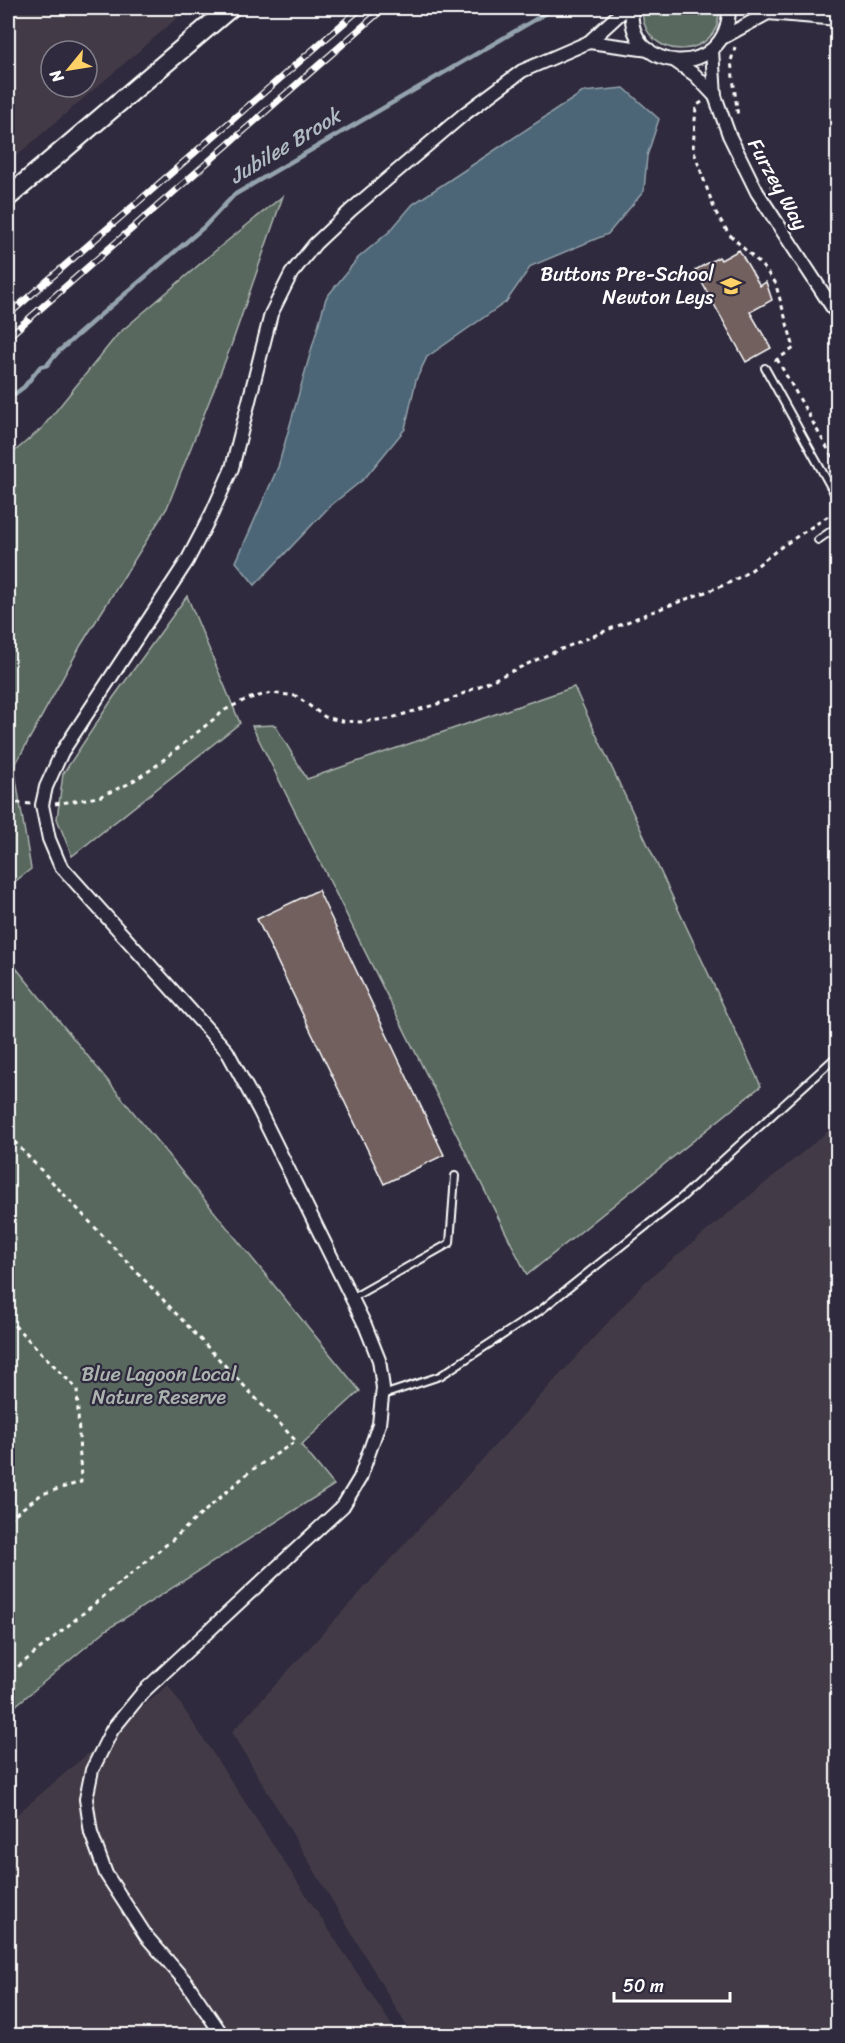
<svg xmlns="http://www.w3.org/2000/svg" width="845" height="2043" font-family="Sriracha,sans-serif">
<rect width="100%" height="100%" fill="#2f2a3d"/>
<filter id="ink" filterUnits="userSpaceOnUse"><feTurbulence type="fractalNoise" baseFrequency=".0167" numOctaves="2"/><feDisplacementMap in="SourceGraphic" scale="12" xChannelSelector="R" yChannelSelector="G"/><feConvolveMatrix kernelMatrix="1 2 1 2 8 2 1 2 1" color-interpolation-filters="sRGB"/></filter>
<g filter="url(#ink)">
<g fill="#433a47" fill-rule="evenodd">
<path d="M8,8H189L8,163ZM51,51H87V87H51Z"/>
<polygon points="837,1124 837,2035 412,2035 232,1732 645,1282"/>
<polygon points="168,1685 398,2035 8,2035 8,1822"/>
</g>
<g fill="#58685f" stroke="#acb4af" stroke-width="1.5">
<path d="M642,8H718C726,58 642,67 642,8Z"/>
<polygon points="283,196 231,346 167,508 81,645 14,767 31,869 8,887 8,457 42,428 118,334 221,246"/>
<polygon points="187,596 240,723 72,856 57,819 63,774 113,698"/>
<polygon points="574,687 761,1086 527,1275 252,726 275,725 307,779"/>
<polygon points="8,958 360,1391 301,1445 334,1485 106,1630 8,1712"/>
</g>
<polygon fill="#4d6677" stroke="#94a3ad" stroke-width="1.5" points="624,88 659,119 647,156 644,191 608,234 531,266 506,302 427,357 416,380 405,429 365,478 330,506 255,585 236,562 278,467 326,298 358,258 390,231 413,204 583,92"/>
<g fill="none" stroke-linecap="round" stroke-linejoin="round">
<polyline stroke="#94a3ad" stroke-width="4.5" points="8,399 24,387 40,367 47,365 58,352 98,317 204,227 234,195 555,8"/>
</g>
<g fill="#72605f" stroke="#fff" stroke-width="1.5">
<polygon points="739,250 760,286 766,282 772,300 750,312 771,348 746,362 695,270 719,257 721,260"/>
<polygon points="318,890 444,1155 384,1184 257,919"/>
</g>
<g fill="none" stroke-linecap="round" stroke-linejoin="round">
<defs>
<g id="lane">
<polyline points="765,368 838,500"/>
<polyline points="818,540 838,526"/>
<polyline points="352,1298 450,1243 455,1176"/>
<polyline points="383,1395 440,1376 541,1310 680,1199 838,1055"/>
</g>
<g id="street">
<polyline points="626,8 589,42 649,50"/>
<path d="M632,8C625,74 729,82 729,8"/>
<polyline points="768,13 838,19"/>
<polyline points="724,37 768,13 758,8"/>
<polyline points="712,50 715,96 729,135 757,192 838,316"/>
<polyline points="675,61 695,75 715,96"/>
<polyline points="223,2036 186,1982 146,1936 106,1874 91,1833 86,1799 92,1770 112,1730 143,1692 343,1506 360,1478 379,1424 383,1388 379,1360 365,1325 260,1112 227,1051 60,865 49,839 42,805 46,787 62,752 187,561 212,513 232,468 271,314 291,274 315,244 351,210 463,115 522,71 589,42"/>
</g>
<polyline id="secondary" points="8,197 230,8"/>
</defs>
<use href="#lane" stroke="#fff" stroke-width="10"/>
<use href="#street" stroke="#fff" stroke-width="16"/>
<use href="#secondary" stroke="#fff" stroke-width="22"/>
<g stroke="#fff" stroke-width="3" stroke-dasharray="4.5 4.5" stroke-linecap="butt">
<polyline points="735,47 731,61 738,117"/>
<polyline points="702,102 696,106 693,149 715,211 729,234 762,266 775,282 794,348 773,362"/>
<polyline points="767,177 773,190"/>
<polyline points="831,278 838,286"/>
<polyline points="777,359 838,467"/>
<polyline points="8,802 31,804"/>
<polyline points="55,804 99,797 128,784 152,769 225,710 247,699 271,693 296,696 325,717 342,721 360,722 388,719 447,701 547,655 649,613 727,584 750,571 781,547 836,511"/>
<polyline points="8,1135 296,1441 249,1472 172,1540 8,1675"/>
<polyline points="8,1319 77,1389 81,1482 42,1494 8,1519"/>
</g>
<use href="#lane" stroke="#2f2a3d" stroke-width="6"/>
<use href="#street" stroke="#2f2a3d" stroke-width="12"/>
<use href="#secondary" stroke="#2f2a3d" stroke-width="18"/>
<defs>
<g id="rail">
<polyline points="8,315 361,8"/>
<polyline points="8,337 384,8"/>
</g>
</defs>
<use href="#rail" stroke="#fff" stroke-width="7"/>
<use href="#rail" stroke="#2f2a3d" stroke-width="4.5" stroke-dasharray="14" stroke-linecap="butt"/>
</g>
</g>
<defs>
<symbol id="school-bare" viewBox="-9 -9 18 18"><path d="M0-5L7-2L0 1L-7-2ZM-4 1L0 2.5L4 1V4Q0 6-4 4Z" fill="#ffd166" stroke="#2f2a3d" stroke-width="2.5" paint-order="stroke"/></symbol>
</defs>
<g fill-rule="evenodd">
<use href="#school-bare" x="716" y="271" width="30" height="30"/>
</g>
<g text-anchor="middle" stroke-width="4.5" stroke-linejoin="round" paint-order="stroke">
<g font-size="20" fill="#fff" stroke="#2f2a3d">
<text transform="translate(778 184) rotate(61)" y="7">Furzey Way</text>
</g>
<g font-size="20" fill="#fff" stroke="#2f2a3d" text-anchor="end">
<text x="714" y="281">Buttons Pre-School<tspan x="714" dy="23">Newton Leys</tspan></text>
</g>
<g font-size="20" fill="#acb4af" stroke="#2f2a3d">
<text x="159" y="1381">Blue Lagoon Local<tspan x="159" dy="23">Nature Reserve</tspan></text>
</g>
<g font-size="21" font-style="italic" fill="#afbac2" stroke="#2f2a3d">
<text transform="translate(285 146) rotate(-31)" y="7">Jubilee Brook</text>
</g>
</g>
<rect width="845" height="2043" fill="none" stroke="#2f2a3d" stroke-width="30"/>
<rect x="15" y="15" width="815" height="2013" fill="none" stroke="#fff" stroke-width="2" filter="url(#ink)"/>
<g transform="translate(69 69) rotate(240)"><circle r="28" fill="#2f2a3d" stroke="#827f8b" stroke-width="1.5"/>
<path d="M0-4.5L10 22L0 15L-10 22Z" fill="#ffd166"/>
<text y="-9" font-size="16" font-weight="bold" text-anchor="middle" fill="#ffffff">N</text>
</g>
<path d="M614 1992v9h116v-9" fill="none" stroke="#ffffff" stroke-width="3"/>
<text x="623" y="1992" font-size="18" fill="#ffffff" stroke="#2f2a3d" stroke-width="4.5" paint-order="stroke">50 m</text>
</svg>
